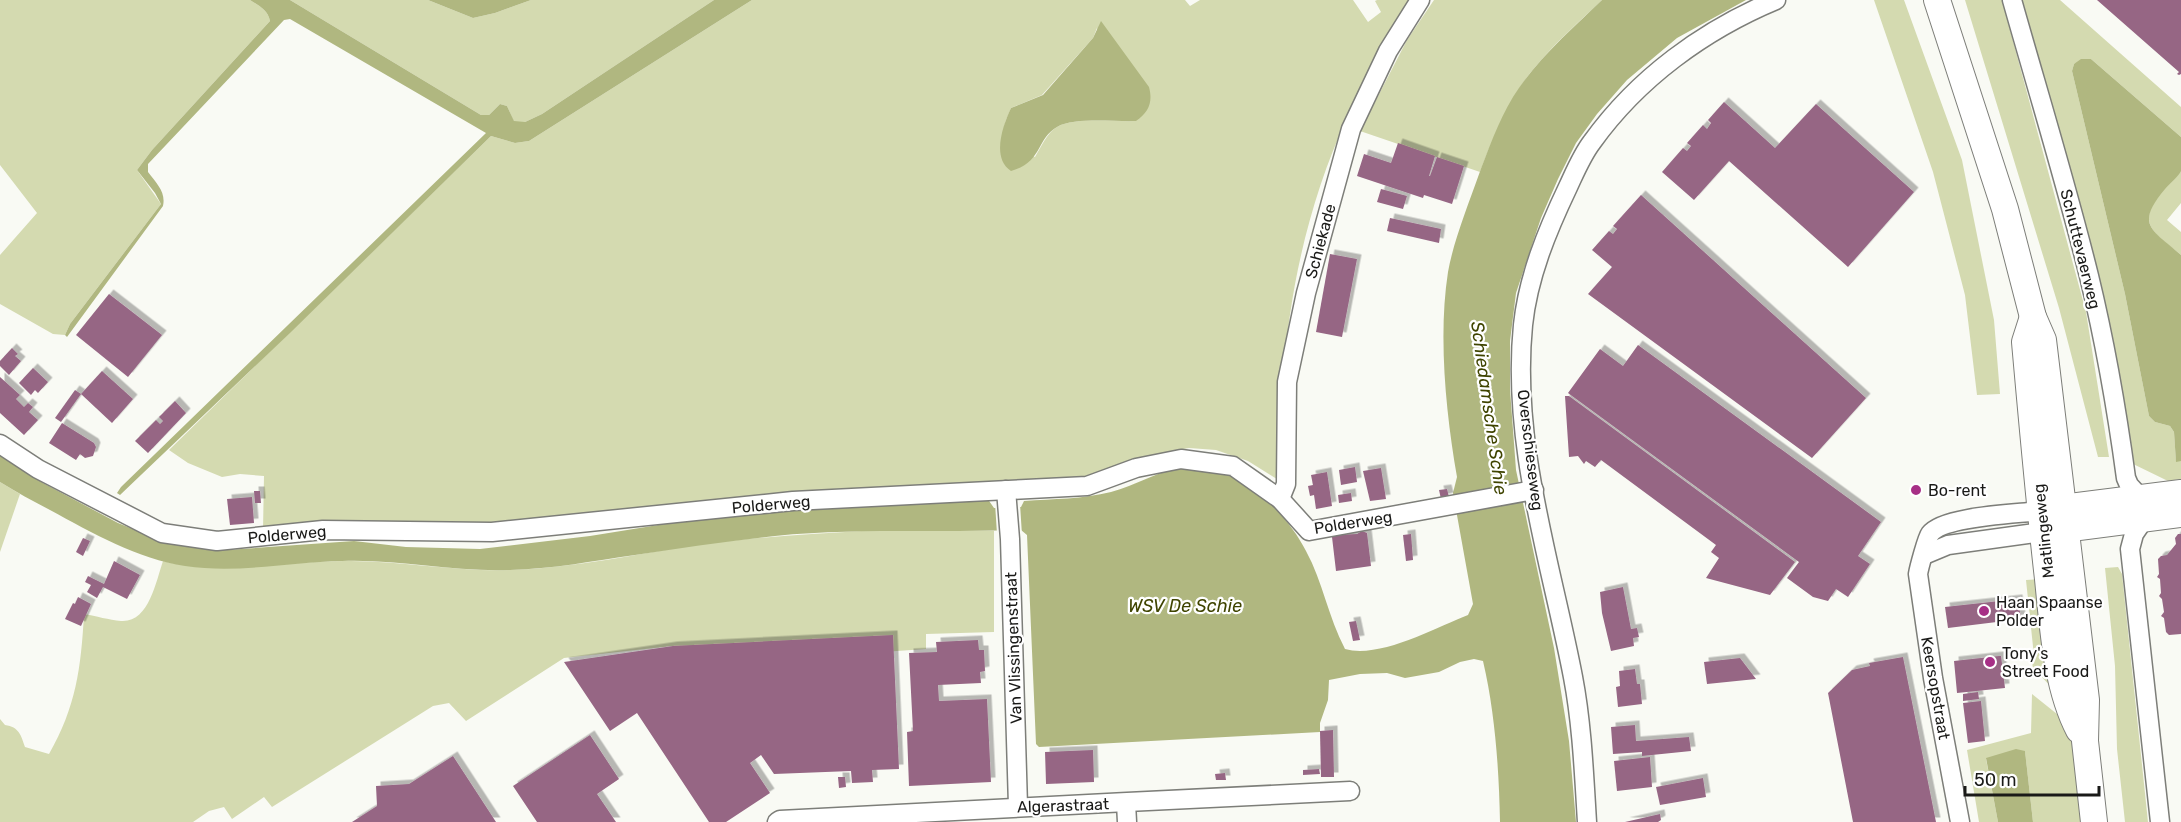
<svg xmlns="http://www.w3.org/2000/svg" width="2181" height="822" font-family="Rubik,sans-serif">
<defs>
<filter id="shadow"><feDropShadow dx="4.5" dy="-4.5" stdDeviation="0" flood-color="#0004"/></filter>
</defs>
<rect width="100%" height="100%" fill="#f9faf4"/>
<g fill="#d4dab0" fill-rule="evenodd">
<path d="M0,0H250C259,6 268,10 270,21L152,150L137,170L161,204L70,324L65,335L53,334L0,304V255L37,213L0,165Z"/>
<polygon points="290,0 428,0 473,18 495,13 531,0 714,0 542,114 525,122 514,122 507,106 500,104 489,115 481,115"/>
<path d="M752,0H1185L1190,6L1200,0H1353L1368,22L1381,12L1375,1L1377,0H1409C1388,39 1366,78 1347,118C1311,196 1289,288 1284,374C1282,411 1284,448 1285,484L1248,461L1216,450L1189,448L1172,451L1090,479L801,493L712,500L588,520L479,533L263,530L264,476L240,474L222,477L188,463L169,450L491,136L515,143L529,141ZM1097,28L1136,121C1115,122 1074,117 1057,127C1047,133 1041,147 1035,157L1001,140L1006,120L1011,108L1042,95L1093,38Z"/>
<path d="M1434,0H1602C1580,21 1556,42 1536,66C1510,96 1494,135 1480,172L1360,131L1407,40Z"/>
<polygon points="1874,0 1904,0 1962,160 1994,320 2000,394 1977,395 1965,295 1933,172"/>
<polygon points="1965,0 2002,0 2086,312 2109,457 2098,457 2059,308"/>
<polygon points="2022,0 2060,0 2181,107 2181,137 2091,59 2074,64 2072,71 2125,294 2149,416 2155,422 2170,426 2174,432 2176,461 2181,461 2181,479 2168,481 2129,462 2101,292"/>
<path d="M2181,170V203L2167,220L2181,232V255C2172,247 2160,240 2153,230C2138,209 2169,184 2181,170Z"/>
<polygon points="0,482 20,494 0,552"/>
<path d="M862,531H994V632L926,634V649L706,664L683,656L672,646L564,658L466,721L449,703L433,706L272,807L264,797L232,819L224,807L209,811L193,822H0V719L5,725C19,727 21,735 25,747L49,754C76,707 81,668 84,614C96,616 109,620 121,621C149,623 156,581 163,561C222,576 283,561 344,561C400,560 454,572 511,570C576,568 639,553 704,544C756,537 809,534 862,531Z"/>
<polygon points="2118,567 2122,574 2148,822 2125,822 2117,749 2115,666 2105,568"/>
<polygon points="2041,579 2059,695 2033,668 2031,657 2034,656 2026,580"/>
<polygon points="2032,694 2072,726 2074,761 2083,822 2033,822 2025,751 1986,759 1998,822 1979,822 1967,750 2031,733"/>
</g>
<g fill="#b0b780">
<path d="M250,0H290L481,115H489L500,104L507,106L514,121L525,122L542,114L714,0H752L529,141L515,143L491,136L291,332L120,495L117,493L121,487L486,133L290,19L284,20L148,164V172C157,184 166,192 163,206L67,337L65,335L70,324L161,204L155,193L137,170L152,150L270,21C268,10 259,6 250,0Z"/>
<polygon points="428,0 531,0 495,13 473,18"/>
<path d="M1602,0H1746L1677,38L1627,80L1597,114L1576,143L1558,179L1541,218L1516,293L1510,341V390L1516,470L1554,648L1569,741L1576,822H1500C1499,769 1495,712 1483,661L1474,659L1460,662L1439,672L1405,678L1387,673L1360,674L1329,680L1328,700L1320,723V732L1039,747L1036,744L1027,535L1021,530C939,533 857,528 775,536C728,541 681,548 635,555C593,561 552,569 510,570C453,572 399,559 342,561C290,562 238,574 185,566C138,559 92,533 50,510C33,501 16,492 0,482V455L43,483L118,523L160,540L199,548L227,550L354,541L406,547L480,549L590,536L714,516L987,498L994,508L1021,507L1024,501C1053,499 1083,499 1111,492C1135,486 1159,470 1184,467C1235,463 1284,508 1306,551C1323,582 1328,617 1345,649C1379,659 1435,628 1468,615L1473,604L1453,493L1457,477C1446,414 1438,336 1448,272C1453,243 1468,205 1478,177C1488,150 1498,122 1513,97C1536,60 1571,30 1602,0Z"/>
<path d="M1101,21L1149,87C1153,102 1149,112 1136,121C1115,122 1074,117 1057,127C1036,139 1043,162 1011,171C991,158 1003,125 1011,108L1043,95L1093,38Z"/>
<path d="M2081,59H2091L2181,137C2181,146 2181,162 2181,171C2178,177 2170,183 2165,189C2135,225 2151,229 2181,255V461L2176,462L2174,432L2170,426L2155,422L2149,416L2125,294L2072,71L2074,64Z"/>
<polygon points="2016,749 2025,751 2033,822 1998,822 1986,758"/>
</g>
<polygon fill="#f9faf4" points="995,503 996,505 1020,504 1022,535 1019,533 997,534"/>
<g fill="#966684" filter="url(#shadow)">
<polygon points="2097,0 2181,0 2181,74 2179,75 2177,74 2179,72"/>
<polygon points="1724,102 1775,148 1816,104 1914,192 1848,267 1729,161 1694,200 1662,172 1683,148 1687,151 1691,146 1687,143 1703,125 1707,129 1711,123 1708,120"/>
<polygon points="1398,143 1435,156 1429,176 1430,176 1437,157 1464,166 1452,204 1424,195 1423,198 1357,176 1364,154 1391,163"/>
<polygon points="1381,189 1407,196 1403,209 1377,202"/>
<polygon points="1641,195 1866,398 1812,458 1588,294 1612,267 1592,250 1609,231 1613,234 1617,229 1613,226"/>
<polygon points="1390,218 1441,229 1439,243 1387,231"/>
<polygon points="1330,254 1357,259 1342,337 1316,332"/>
<polygon points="109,294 162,335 128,377 76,335"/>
<polygon points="1638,345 1881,522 1858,556 1870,564 1848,597 1836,589 1828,601 1813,597 1787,578 1799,562 1568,393 1600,349 1623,366"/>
<polygon points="12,348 18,354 15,356 21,361 9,375 0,366 0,361"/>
<polygon points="33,368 48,382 38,393 35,390 31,395 19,383"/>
<polygon points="102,371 133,399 112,423 81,394"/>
<polygon points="0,377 20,395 16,399 24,407 28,403 33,407 29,412 38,420 24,435 0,413"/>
<polygon points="75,390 81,394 61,422 55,418"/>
<polygon points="1565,396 1569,396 1795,562 1770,595 1706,578 1719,558 1711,552 1716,545 1601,460 1595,467 1586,461 1584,464 1578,456 1569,457"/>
<polygon points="175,401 186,413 148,453 135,441 156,420 160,424 163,421 159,417"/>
<polygon points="62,423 94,443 96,447 93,456 85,458 80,454 76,460 49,443"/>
<polygon points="1355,467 1357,482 1341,485 1339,470"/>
<polygon points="1381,468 1386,499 1370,501 1363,471"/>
<polygon points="1327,472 1332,506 1316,509 1314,495 1310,496 1308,486 1313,485 1311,475"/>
<polygon points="1447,489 1449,497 1441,499 1439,490"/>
<polygon points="254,491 260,491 261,503 255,503"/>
<polygon points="1351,493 1352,501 1339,503 1338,495"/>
<polygon points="252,497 254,523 230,525 227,499"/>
<polygon points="1362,531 1367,533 1371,566 1336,571 1332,537 1335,535 1357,534"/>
<polygon points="1411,534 1413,560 1406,561 1403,535"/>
<polygon points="2178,534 2181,534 2181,634 2169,635 2166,632 2164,618 2161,616 2164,612 2162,599 2159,596 2161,593 2160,579 2157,577 2159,574 2158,559 2161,556 2167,555 2176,544 2175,538"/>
<polygon points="83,538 90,541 83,556 76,552"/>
<polygon points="114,561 140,575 127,599 103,587 97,598 87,592 91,585 85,582 88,576 104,584"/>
<polygon points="1623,587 1631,629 1637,628 1639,637 1633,638 1634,646 1611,651 1602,613 1600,592"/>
<polygon points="78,597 91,604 81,626 65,619 73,603 75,604"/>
<polygon points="2018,599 2021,619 1948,628 1945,607"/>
<polygon points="1356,621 1360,640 1353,641 1349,622"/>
<polygon points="893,635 899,769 872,770 873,782 852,783 851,771 774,774 761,755 750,763 770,793 726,822 709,822 637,713 610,731 564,662 673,646"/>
<polygon points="978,640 979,650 984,650 985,671 980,672 981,683 938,685 939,701 987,699 991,782 909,786 907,732 913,731 909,653 937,652 936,642"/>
<polygon points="1999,656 2001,656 2005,688 1957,693 1954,661"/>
<polygon points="1903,657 1936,822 1853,822 1828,693 1852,670 1870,666 1869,663"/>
<polygon points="1740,658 1756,679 1707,684 1704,662"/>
<polygon points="1635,669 1637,684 1640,684 1642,704 1618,707 1616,687 1620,686 1619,671"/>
<polygon points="1978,692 1979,699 1963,701 1963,694"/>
<polygon points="1981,701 1985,741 1968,743 1963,703"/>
<polygon points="1635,725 1636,741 1689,737 1691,751 1642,756 1642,752 1613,754 1611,727"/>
<polygon points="1333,730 1334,777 1321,777 1320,731"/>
<polygon points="590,735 619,779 597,794 616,822 537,822 513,786"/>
<polygon points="1093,750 1094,782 1046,784 1045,752"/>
<polygon points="453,756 496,822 352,822 377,806 376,786 409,784"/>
<polygon points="1650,757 1652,787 1617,791 1614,761"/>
<polygon points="1319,769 1320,774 1303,775 1303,770"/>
<polygon points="1225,773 1226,780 1216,780 1215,774"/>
<polygon points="838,777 845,777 846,787 839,788"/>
<polygon points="1703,778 1706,797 1660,805 1656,787"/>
<polygon points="1660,814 1661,820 1658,822 1625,822"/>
</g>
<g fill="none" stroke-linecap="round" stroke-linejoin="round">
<defs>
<g id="street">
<path d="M2012,0C2038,92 2066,183 2089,276C2105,342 2117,411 2126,478L2129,485L2141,498"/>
<polyline points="0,444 38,469 162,533 217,541 323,530 492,532 793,501 1087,486 1136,468 1181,459 1233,466 1280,499 1309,531 1534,490"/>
<polyline points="1006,490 1010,539 1018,806"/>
<polyline points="1280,499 1286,484 1287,382 1306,293 1351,129 1388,51 1420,0"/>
<polyline points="2145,518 2134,534 2130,549 2160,822"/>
<polyline points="1924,555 1948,545 2042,532"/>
<polyline points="1126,803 1127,822"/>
<path d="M777,822L780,820C970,809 1160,801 1350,791"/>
<path d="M1587,822C1584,774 1582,724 1573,677C1551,562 1511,444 1523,325C1528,277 1547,231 1568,187C1575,172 1582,155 1592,142C1638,78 1704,30 1776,0"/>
<path d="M1960,822L1933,678L1918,574C1919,568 1927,538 1930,534C1943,516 2017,514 2040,511"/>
</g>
<g id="secondary">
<polyline points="1937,0 2005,209 2033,317 2043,340 2086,700 2085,741 2094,822"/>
<path d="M2033,317L2025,342C2032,421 2039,500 2048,579C2053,627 2056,686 2079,730"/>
<polyline points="2046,510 2181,493"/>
<polyline points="2048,531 2181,514"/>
</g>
</defs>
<use href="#street" stroke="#7d7e79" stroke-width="21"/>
<use href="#secondary" stroke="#7d7e79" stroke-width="28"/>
<use href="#street" stroke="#fff" stroke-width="18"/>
<use href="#secondary" stroke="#fff" stroke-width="26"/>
</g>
<g fill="#a72f86" stroke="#fff" stroke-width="2">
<circle cx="1916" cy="490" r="6"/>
<circle cx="1984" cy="611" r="6"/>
<circle cx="1990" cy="662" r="6"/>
</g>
<g text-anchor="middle" stroke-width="4.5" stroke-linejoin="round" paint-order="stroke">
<g font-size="16" fill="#1a1a18" stroke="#fff">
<text transform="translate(1320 241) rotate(-75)" y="6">Schiekade</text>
<text transform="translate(2081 249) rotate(76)" y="6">Schuttevaerweg</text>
<text transform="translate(1531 450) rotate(83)" y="6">Overschieseweg</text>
<text transform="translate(771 504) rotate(-5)" y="6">Polderweg</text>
<text transform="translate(1353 522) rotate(-9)" y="6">Polderweg</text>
<text transform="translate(2043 531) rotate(-96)" y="6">Matlingeweg</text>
<text transform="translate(287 534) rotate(-5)" y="6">Polderweg</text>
<text transform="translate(1013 648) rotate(-92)" y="6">Van Vlissingenstraat</text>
<text transform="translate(1936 688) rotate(80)" y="6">Keersopstraat</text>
<text transform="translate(1063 805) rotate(-2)" y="6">Algerastraat</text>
</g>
<g font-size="16" fill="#1a1a18" stroke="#fff" text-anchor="start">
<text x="1928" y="496">Bo-rent</text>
<text x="1996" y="608">Haan Spaanse<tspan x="1996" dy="18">Polder</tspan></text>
<text x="2002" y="659">Tony's<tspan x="2002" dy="18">Street Food</tspan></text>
</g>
<g font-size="18" font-style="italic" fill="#3f4400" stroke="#fff">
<text transform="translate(1489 408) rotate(82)" y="6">Schiedamsche Schie</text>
<text x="1185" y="612">WSV De Schie</text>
</g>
</g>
<path d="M1965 786v9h134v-9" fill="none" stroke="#1a1a18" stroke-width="3"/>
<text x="1974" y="786" font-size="18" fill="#1a1a18" stroke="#ffffff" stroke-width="4.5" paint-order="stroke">50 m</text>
</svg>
